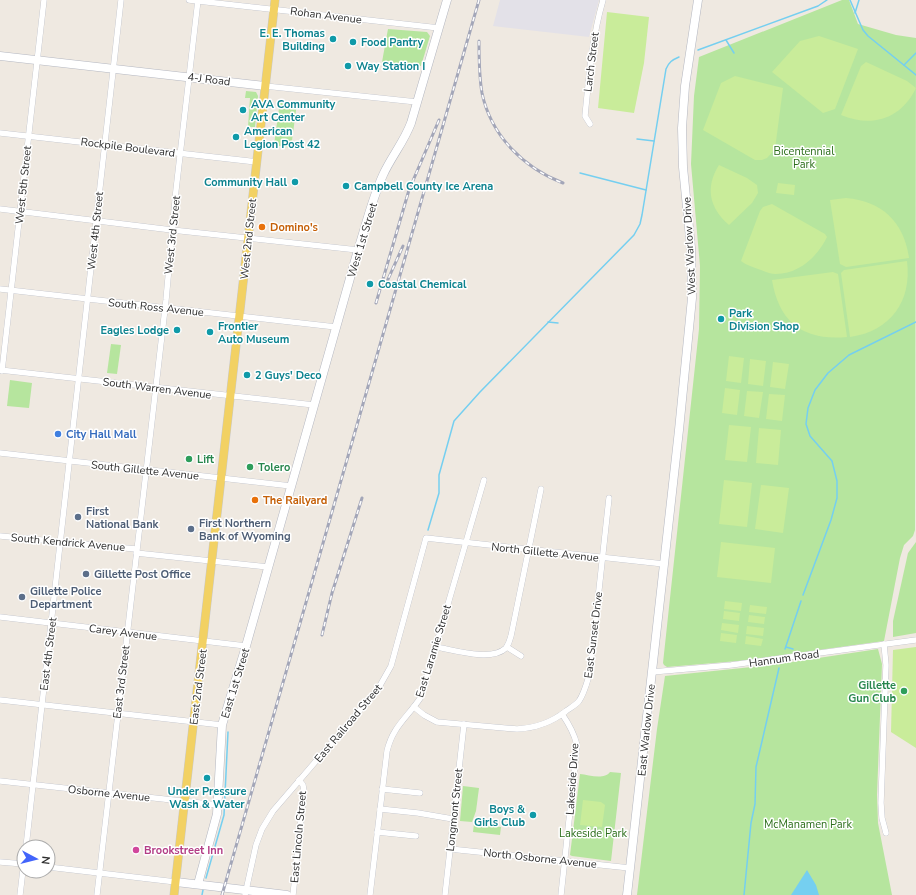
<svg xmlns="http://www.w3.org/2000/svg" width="916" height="895" font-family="'Nunito Sans',sans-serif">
<rect width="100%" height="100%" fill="#efe9e1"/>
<polygon fill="#e3e1e8" points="500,0 599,0 589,37 493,26"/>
<g fill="#b6e59e">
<polygon points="842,0 849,0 858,24 896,35 916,38 915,530 913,536 904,545 900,558 884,641 738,661 667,667 664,665 663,663 699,329 700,266 691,164 694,96 699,57"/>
<polygon points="388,29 427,32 430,36 421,66 382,62"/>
<polygon points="246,91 256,92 258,96 255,127 248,127 250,98 245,98"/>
<polygon points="280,101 297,103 291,148 274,145"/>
<polygon points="111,344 121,345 117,374 107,373"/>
<polygon points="10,380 32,383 29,408 7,406"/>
<polygon points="916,542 916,633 893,637 893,621 908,553"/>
<polygon points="878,649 882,664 877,795 878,823 892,895 637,895 657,729 665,676 772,665"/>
<path d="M610,772L621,773L611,861L572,856L570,855L580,774C589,775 604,780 610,772Z"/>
<polygon points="463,786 479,788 476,811 472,822 460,821"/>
<polygon points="474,824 501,827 500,835 473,832"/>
</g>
<g fill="#c9ec9a">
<polygon points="607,12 649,17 644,63 634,113 598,108"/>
<polygon points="819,36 858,49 835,109 823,113 772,72 800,41"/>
<path d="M866,62L907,81L916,88C901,119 872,128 841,115L861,66Z"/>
<polygon points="735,76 783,88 775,149 767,158 762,160 755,160 703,130 721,83"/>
<path d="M719,165L747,178L757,185L758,193L752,203L729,225C709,208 705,187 719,165Z"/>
<polygon points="778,183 795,185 794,195 776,193"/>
<path d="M846,198C882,201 904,222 909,258L846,267L840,264L830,200Z"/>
<path d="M772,204L825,234L827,237C818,256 799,274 776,274C770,274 764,271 758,269C753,267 746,265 741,261L760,211L763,207Z"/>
<path d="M907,261C912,301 891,331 850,337L841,273L844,270Z"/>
<path d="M833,272L838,274L847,337C804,341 779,323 772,280Z"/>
<polygon points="729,356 744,358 741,383 726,381"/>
<polygon points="750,359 766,361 763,386 748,384"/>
<polygon points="773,362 789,364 785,389 770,387"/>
<polygon points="725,388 740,390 737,415 722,413"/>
<polygon points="747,391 763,392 759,418 744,416"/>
<polygon points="769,394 785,395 782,421 766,419"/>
<polygon points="729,425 751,427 747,462 725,460"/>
<polygon points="759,428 781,430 778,465 756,463"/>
<polygon points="724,480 752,483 747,527 719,524"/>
<polygon points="761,485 789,488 783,533 755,529"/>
<polygon points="721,542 775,548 771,583 717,577"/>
<polygon points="725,601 742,603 741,611 724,609"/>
<polygon points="750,605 767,607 766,614 749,612"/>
<polygon points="724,611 740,613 739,621 723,619"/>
<polygon points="749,615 765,617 764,624 748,622"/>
<polygon points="722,623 739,625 738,633 721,630"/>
<polygon points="747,626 764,628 763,636 746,634"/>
<polygon points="721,633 737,635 736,643 720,641"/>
<polygon points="746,636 763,639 761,646 745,644"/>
<polygon points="916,647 916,748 891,732 893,650"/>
<polygon points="583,800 601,802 605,805 602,827 580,825"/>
</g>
<polygon fill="#75cff0" points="807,870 816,885 819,895 791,895"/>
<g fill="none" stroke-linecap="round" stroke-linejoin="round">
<g stroke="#75cff0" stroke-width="1.5">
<polyline points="850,0 863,30 868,36 916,75"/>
<polyline points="855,13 859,0"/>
<polyline points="726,40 734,53"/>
<polyline points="698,50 818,6 827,0"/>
<polyline points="904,65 916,53"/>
<polyline points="637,139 654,141"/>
<polyline points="580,173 646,190"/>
<polyline points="548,322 558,323"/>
<path d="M428,530L439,493V475L454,421L480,392L634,235L640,224L642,215L666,69C669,62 672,60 679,57"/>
<polyline points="803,595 831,520 837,498 837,481 832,461 810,436 806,424 808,408 815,390 828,373 849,355 916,322"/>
<polyline points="786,647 793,649"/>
<polyline points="785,649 801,601"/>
<polyline points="206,878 224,815 228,732"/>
<polyline points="202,895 203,890"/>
<polyline points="744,895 751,823 755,804 756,767 779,668"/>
</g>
<defs>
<g id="street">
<polyline points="189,0 439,28"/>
<polyline points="265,86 417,102"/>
<path d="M590,124L585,116C589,76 592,38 603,0"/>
<polyline points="0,133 257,162"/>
<polyline points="0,209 172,230 358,250"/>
<polyline points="0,289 336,327"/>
<polyline points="0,370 314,405"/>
<polyline points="2,371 44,0"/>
<polyline points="0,453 291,486"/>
<polyline points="0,536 136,549"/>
<polyline points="136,553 268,567"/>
<polyline points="0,617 246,646"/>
<polyline points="884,644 886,665 881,803 882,818 886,833"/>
<path d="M436,647C454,650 491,662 506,648C508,645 510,640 511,636L541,489"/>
<polyline points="507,647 521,656"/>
<polyline points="652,672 731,665 916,640"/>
<polyline points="0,700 222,725"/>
<path d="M414,707L424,715L437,722L517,729C536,728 551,723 566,711C570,708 576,705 579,701C585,692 587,682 590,672L609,498"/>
<polyline points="0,781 218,805"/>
<polyline points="382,789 420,793"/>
<polyline points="380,809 418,813 453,819"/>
<polyline points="377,832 416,836"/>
<polyline points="26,847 121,0"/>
<polyline points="450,849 630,868"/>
<polyline points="0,862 24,864"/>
<polyline points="48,867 176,882"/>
<polyline points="20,895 24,861"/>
<polyline points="97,895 166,300 176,190 198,0"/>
<polyline points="245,895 256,845 262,829 273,811 378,689 391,666 426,538 664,564"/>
<polyline points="293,895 304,792 303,785 299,780"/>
<path d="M370,895L387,751C393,726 407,718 421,697L484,480"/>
<polyline points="445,895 464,724"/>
<path d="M561,895L577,745C574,733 569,724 562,714"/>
</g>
<g id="secondary">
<polyline points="0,56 265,86"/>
<polyline points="176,882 287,895"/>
<path d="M198,884L217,814L222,725L246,646L358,250C366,225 372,199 383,175C391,157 404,142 411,123L447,0"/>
<polyline points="627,895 679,430 692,298 691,248 683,167 682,128 685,86 698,0"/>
</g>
<polyline id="primary" points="174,895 275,0"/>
</defs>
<use href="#street" stroke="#b4b7c1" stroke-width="6"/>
<use href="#secondary" stroke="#b4b7c1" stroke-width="9"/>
<use href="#primary" stroke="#c9c9c9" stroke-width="9"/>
<use href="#street" stroke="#fff" stroke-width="5.5"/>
<use href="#secondary" stroke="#fff" stroke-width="8"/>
<use href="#primary" stroke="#f2d163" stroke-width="8"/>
<defs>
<g id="rail">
<path d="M479,41C479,59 479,76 482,93C491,136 524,168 563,183"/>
<polyline points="385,286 403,246"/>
<polyline points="376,303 409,190 439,120"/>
<polyline points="322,635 332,593 362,498"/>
<polyline points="222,895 479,0"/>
</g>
</defs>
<use href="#rail" stroke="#a3a6b8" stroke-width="3"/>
<use href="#rail" stroke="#fff" stroke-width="1.5" stroke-dasharray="4.5" stroke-linecap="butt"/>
</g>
<g fill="#0f9aa8" stroke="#fff" stroke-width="1.5">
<circle cx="333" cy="39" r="4"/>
<circle cx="353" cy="42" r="4"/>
<circle cx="348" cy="66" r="4"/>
<circle cx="243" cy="110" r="4"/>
<circle cx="236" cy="137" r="4"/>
<circle cx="295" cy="182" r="4"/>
<circle cx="346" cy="186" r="4"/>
<circle cx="370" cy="284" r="4"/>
<circle cx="721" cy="319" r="4"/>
<circle cx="177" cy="330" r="4"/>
<circle cx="210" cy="332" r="4"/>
<circle cx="247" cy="375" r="4"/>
<circle cx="207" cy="778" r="4"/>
<circle cx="533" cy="815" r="4"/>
</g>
<g fill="#e8710a" stroke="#fff" stroke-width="1.5">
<circle cx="262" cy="227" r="4"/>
<circle cx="255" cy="500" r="4"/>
</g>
<circle fill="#3f7fe0" stroke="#fff" stroke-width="1.5" cx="58" cy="434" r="4"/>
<g fill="#2e9e5b" stroke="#fff" stroke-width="1.5">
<circle cx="189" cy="459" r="4"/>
<circle cx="250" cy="467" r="4"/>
<circle cx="904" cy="691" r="4"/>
</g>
<g fill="#5c6f8a" stroke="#fff" stroke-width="1.5">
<circle cx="78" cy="517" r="4"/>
<circle cx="191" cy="529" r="4"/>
<circle cx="86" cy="574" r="4"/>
<circle cx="22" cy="597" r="4"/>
</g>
<circle fill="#d1479c" stroke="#fff" stroke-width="1.5" cx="136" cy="850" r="4"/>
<g text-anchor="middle" stroke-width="3" stroke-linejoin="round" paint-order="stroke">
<g font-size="11" fill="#2e2e2e" stroke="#fff">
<text transform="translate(326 15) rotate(7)" y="4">Rohan Avenue</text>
<text transform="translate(591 62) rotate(-83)" y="4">Larch Street</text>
<text transform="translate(209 79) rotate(7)" y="4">4-J Road</text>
<text transform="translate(128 147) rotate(7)" y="4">Rockpile Boulevard</text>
<text transform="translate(23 185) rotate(-84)" y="4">West 5th Street</text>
<text transform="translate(95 231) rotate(-84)" y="4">West 4th Street</text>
<text transform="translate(172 235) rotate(-84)" y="4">West 3rd Street</text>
<text transform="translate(248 239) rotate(-84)" y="4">West 2nd Street</text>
<text transform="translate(362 240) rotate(-73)" y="4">West 1st Street</text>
<text transform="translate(689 246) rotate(-93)" y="4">West Warlow Drive</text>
<text transform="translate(156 307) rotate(6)" y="4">South Ross Avenue</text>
<text transform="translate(157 388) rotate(7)" y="4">South Warren Avenue</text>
<text transform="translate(145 470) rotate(6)" y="4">South Gillette Avenue</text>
<text transform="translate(68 542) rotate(5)" y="4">South Kendrick Avenue</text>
<text transform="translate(545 552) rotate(6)" y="4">North Gillette Avenue</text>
<text transform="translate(123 632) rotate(7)" y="4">Carey Avenue</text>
<text transform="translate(593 635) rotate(-83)" y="4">East Sunset Drive</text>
<text transform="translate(433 651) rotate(-73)" y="4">East Laramie Street</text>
<text transform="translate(48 654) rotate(-83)" y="4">East 4th Street</text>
<text transform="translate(784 658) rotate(-8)" y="4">Hannum Road</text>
<text transform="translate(121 682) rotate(-83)" y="4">East 3rd Street</text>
<text transform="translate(235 683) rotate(-73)" y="4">East 1st Street</text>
<text transform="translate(198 687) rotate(-83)" y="4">East 2nd Street</text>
<text transform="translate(348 723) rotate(-50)" y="4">East Railroad Street</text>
<text transform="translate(646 730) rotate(-84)" y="4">East Warlow Drive</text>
<text transform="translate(572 779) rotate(-86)" y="4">Lakeside Drive</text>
<text transform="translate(109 793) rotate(6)" y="4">Osborne Avenue</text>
<text transform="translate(454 810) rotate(-84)" y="4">Longmont Street</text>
<text transform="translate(298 837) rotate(-85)" y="4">East Lincoln Street</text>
<text transform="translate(540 858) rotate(6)" y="4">North Osborne Avenue</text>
</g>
<g font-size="11" font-weight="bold" fill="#0d838f" stroke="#fff" text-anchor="start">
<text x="325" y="37" text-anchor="end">E. E. Thomas<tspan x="325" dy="13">Building</tspan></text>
<text x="361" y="46">Food Pantry</text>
<text x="356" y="70">Way Station I</text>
<text x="251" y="108">AVA Community<tspan x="251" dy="13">Art Center</tspan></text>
<text x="244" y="135">American<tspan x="244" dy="13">Legion Post 42</tspan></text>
<text x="287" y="186" text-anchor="end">Community Hall</text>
<text x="354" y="190">Campbell County Ice Arena</text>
<text x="378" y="288">Coastal Chemical</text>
<text x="729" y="317">Park<tspan x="729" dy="13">Division Shop</tspan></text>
<text x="218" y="330">Frontier<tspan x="218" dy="13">Auto Museum</tspan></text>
<text x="169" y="334" text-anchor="end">Eagles Lodge</text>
<text x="255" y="379">2 Guys' Deco</text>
<text x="207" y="795" text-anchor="middle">Under Pressure<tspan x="207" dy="13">Wash &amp; Water</tspan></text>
<text x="525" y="813" text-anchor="end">Boys &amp;<tspan x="525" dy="13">Girls Club</tspan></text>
</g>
<g font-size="11" fill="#2c6e1b" stroke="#fff">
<text x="804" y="155">Bicentennial<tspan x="804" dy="13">Park</tspan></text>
<text x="808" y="828">McManamen Park</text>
<text x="593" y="837">Lakeside Park</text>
</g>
<g font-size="11" font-weight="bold" fill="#c56008" stroke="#fff" text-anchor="start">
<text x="270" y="231">Domino's</text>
<text x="263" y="504">The Railyard</text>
</g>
<g font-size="11" font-weight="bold" fill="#366cbe" stroke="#fff" text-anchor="start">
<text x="66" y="438">City Hall Mall</text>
</g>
<g font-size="11" font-weight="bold" fill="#27864d" stroke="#fff" text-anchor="start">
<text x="197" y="463">Lift</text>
<text x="258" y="471">Tolero</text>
<text x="896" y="689" text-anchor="end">Gillette<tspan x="896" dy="13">Gun Club</tspan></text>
</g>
<g font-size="11" font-weight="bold" fill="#4e5e75" stroke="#fff" text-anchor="start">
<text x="86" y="515">First<tspan x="86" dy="13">National Bank</tspan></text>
<text x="199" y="527">First Northern<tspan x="199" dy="13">Bank of Wyoming</tspan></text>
<text x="94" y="578">Gillette Post Office</text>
<text x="30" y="595">Gillette Police<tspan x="30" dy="13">Department</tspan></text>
</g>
<g font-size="11" font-weight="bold" fill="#b23c85" stroke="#fff" text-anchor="start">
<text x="144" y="854">Brookstreet Inn</text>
</g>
</g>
<g transform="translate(36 859) rotate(97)"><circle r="19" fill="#ffffff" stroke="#ababab"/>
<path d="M0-3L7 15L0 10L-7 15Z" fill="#4264fb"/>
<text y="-6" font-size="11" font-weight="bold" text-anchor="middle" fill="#2e2e2e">N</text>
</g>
</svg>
